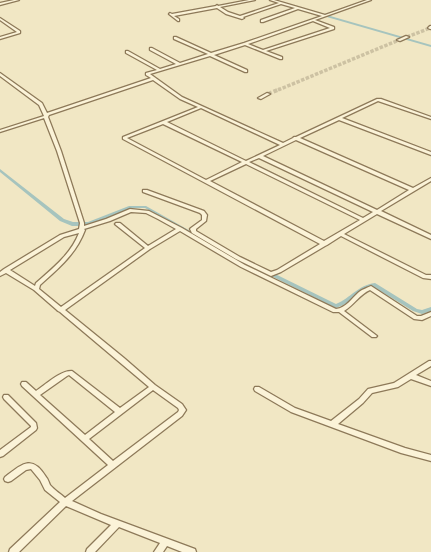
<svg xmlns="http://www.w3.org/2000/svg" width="431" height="552" font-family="'PT Serif',serif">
<rect width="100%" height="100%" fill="#f1e7c4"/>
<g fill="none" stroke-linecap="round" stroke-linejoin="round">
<g fill="#a6c4be" fill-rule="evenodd">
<polygon points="306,9 431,45 431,47 306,11"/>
<polygon points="0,169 64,219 73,222 88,222 129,206 146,206 215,245 214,246 210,246 145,208 132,208 89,226 72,226 60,221 0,172"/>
<path d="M267,270L336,304C351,298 358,285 375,283L417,309L422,310L431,307V311L422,314L413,311L374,287C363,288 357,297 348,302C344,305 340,306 336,308L265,273L264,272L265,271Z"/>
</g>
<g stroke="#cdc2a3" stroke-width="3.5" stroke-dasharray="3.5 1.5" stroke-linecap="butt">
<polyline points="407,37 430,28"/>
<polyline points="278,90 399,40"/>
</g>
<polyline stroke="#cdc2a3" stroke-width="4" stroke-dasharray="4 2" stroke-linecap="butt" points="268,94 280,89"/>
<defs>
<g id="minor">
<polygon points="14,0 19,0 0,5 0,3"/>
<path d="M249,0H255L220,7L228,12L240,16L279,3L270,0H274L325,15L367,0H371L315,20L334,27V29L266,51L282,57V59H280L245,45L214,55L247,70V72H245L210,56L150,74L182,97L283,143L293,138L294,137H296L377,99H381L431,117V119L378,101L342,118L431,152V155L339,120L300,138L413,188L431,178V181L381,211L431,235V239L377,214L344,234L426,275H431V279L423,278L341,236L327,245L325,246L281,272L271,276L236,259L192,233L190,229L191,228L202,220V215L200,213L143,192V190H147L204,211L207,215L206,221L196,229V231L240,257L271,272L277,270L320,244L123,139V137L198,107L180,99L153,80L49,115L48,117L61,151L84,223V226L106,219L130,209L149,211L182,228L245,265L336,309C346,308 352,298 359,292C363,289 367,288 371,286L417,316H421L431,312V316L422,320L414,319L370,290C360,294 354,305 344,311L377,336L376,337H372L339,312H333L241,267L180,231L150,249L65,310L124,358L155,385L182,404L186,410L182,416L72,501L101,514L195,549L196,552H182L167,546L163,552H154L160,543L119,527L95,552H86L87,549L111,525L66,506L19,552H9L10,549L60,502L45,490L40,480L31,469L26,470L11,481L8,482L5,481L4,479L5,477C22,464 32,454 46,477C48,479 49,483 50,485C54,490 61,494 65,498L108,465L22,386L21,384L22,382H26L36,391C45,385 61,370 72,371L120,408L149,387L60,312L58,311L57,310L34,290L6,273L0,276V272L4,269L60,235L79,229L80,223L57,151L44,118L0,132V130L44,116L39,105L0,76V73L42,103L47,113L151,78L146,75V73L157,70L126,53V51H128L160,69L176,64L150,50V48H152L180,63L208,54L174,39V37H176L211,53L244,43L322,16L298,9L263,22H261V20L295,8L281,4L243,17L244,18L242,19L226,14L217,8L174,16L179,19V21H178L169,14L170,13L172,14L216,6L217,5L218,6ZM313,21L330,28L263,50L248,44ZM201,108L280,145L246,161L167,122ZM163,124L242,162L206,180L127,138ZM296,140L409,190L377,210L263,156ZM259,158L373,212L363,218L249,162ZM246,164L360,220L324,241L210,181ZM131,212L146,213L158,219L176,229L148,246L120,223H116L115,224L116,225L145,248L61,307L39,289L40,285C59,268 76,254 85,230L84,229L110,221ZM79,233C71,254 53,268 36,283L35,286L10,270L64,237ZM69,375L115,412L85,435L40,395L67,376ZM153,390L178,408L179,410L178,412L113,461L89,439Z"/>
<polygon points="0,18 20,31 20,33 0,39 0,37 17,32 0,20"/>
<polygon points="430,26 431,26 431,29 430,29 428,28"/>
<polygon points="406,36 409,37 400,41 397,40"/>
<polygon points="267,93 270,94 261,99 258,98"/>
<polygon points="429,361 431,361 431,366 416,375 431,381 431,386 411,379 398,387 372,393 363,403 338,424 405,448 431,455 431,461 401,453 291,412 255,391 254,389 255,387 259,387 295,408 331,421 359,399 368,389 394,383"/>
<polygon points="4,395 8,395 36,423 37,428 36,430 3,456 0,457 0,450 31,427 31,426 4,399 3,397"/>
</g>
</defs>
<use href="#minor" stroke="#8d7959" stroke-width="2.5"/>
<use href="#minor" fill="#fbf3d8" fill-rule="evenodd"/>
</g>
</svg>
